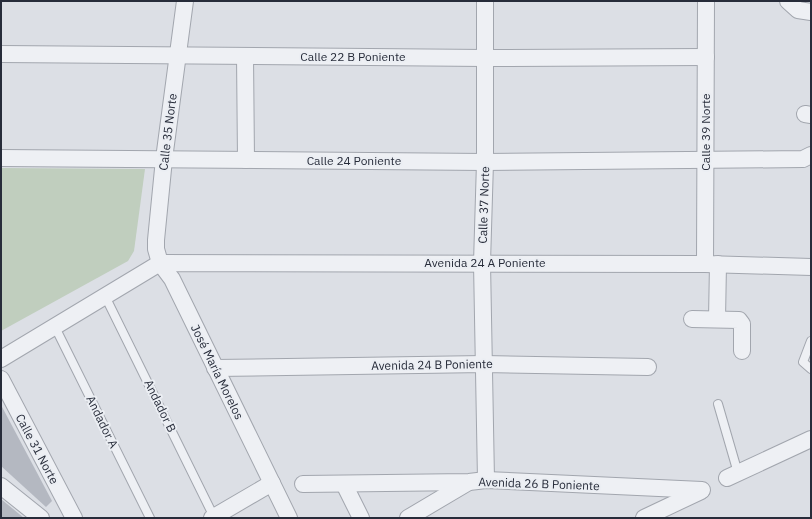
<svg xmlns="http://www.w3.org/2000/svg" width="812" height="519" font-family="'IBM Plex Sans',sans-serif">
<rect width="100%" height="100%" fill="#dcdfe5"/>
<polygon fill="#c0cebe" points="1,168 145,169 134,251 128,261 1,331"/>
<g fill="#b4b8c1">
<polygon points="1,405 52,501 46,507 1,466"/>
<polygon points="1,499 24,518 1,518"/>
</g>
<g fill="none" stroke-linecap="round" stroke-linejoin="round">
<defs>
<g id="service">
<polyline points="105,296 214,517"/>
<polyline points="55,327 150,518"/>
<polyline points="811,341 803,362 811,369"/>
<polyline points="718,404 738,473"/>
</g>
<g id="minor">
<polyline points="185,1 164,159 156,240 156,249 160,263 172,279 289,518"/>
<polyline points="485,1 485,162 482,263 486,480"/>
<polyline points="788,1 798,10 811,12"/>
<polyline points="1,54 485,58 706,57"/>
<polyline points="245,56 246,160"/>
<polyline points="805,114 811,115"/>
<polyline points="1,158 485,162 803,159 811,155"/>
<polyline points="705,264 706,1"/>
<polyline points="692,319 739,320 742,324 742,351"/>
<polyline points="717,319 718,264"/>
<polyline points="1,359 160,263 705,264 811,267"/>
<polyline points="215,368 484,364 648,367"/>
<polyline points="1,379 74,518"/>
<polyline points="727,478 811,439"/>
<polyline points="303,484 469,482 486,480 702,490"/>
<polyline points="344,484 361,518"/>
<polyline points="1,486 41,518"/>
<polyline points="212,518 272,483"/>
<polyline points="408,518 467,483"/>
<polyline points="644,518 701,491"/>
</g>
</defs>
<use href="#service" stroke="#a2a6ae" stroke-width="10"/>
<use href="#minor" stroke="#a2a6ae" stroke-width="18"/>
<use href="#service" stroke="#eef0f4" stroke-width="8"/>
<use href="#minor" stroke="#eef0f4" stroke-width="16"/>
</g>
<g text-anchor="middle" stroke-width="4" stroke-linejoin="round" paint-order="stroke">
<g font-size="12" fill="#272c3a" stroke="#ebeef3">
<text x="353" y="61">Calle 22 B Poniente</text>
<text transform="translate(168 132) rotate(-83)" y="4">Calle 35 Norte</text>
<text transform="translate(706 132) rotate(-90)" y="4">Calle 39 Norte</text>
<text x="354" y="165">Calle 24 Poniente</text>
<text transform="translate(484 205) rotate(-88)" y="4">Calle 37 Norte</text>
<text x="485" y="267">Avenida 24 A Poniente</text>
<text transform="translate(432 365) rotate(-1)" y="4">Avenida 24 B Poniente</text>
<text transform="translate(217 372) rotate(64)" y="4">José María Morelos</text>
<text transform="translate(160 406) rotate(64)" y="4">Andador B</text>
<text transform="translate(102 422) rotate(64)" y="4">Andador A</text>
<text transform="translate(37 449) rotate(62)" y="4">Calle 31 Norte</text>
<text transform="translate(539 484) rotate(2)" y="4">Avenida 26 B Poniente</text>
</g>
</g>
<rect width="812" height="519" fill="none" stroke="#272c3a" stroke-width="4"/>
</svg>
